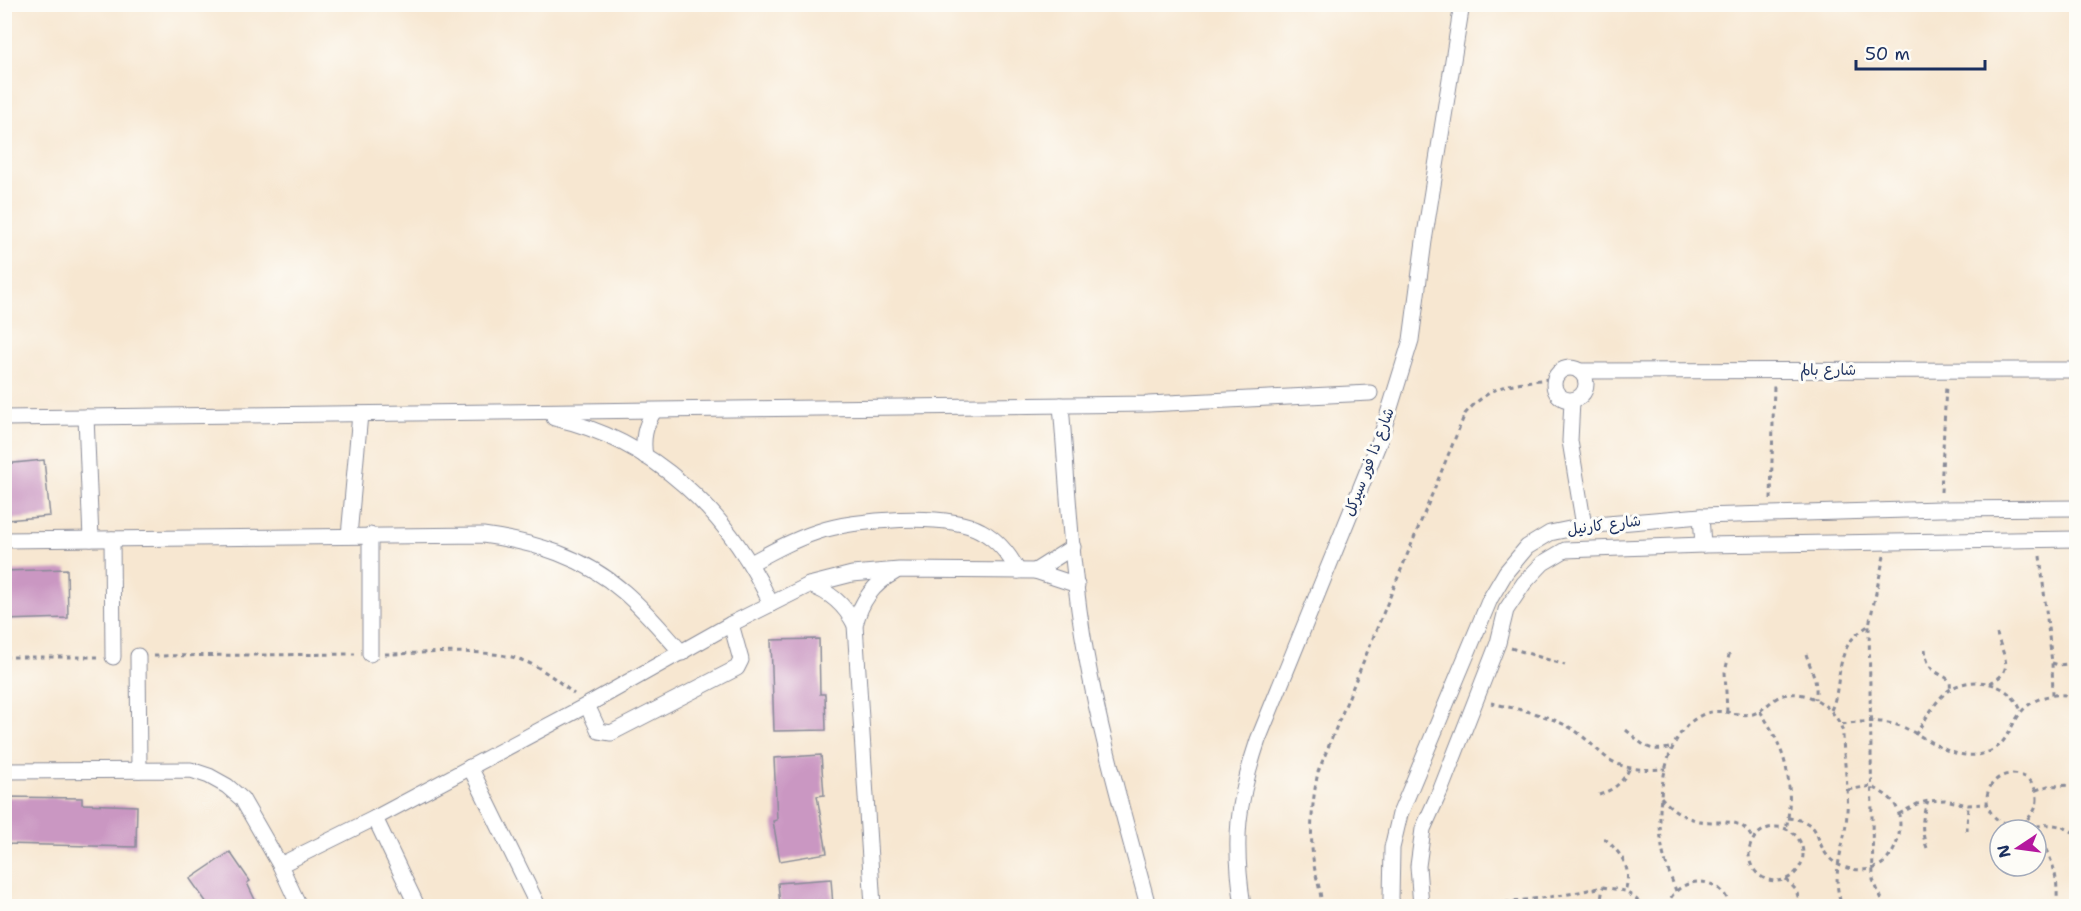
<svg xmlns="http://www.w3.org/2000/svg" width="2081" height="911" font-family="'Shantell Sans','Playpen Sans Arabic',sans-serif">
<rect width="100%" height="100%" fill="#fdfcf7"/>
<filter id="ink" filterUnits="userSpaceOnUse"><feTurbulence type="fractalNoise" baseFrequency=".0167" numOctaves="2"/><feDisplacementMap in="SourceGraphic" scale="12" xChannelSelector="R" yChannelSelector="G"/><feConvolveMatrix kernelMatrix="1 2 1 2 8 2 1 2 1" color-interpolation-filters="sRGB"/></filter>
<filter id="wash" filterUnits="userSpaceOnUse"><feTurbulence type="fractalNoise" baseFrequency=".008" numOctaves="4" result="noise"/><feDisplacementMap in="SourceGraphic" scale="24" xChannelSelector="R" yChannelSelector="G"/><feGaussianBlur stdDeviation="1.35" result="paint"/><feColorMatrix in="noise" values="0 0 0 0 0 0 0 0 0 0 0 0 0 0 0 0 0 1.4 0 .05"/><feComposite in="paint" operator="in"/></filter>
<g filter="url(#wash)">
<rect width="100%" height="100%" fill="#f7e7d1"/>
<g id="blocks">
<g fill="#ca97c2">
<polygon points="44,460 50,516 7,520 4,464"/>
<polygon points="67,569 68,618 4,620 4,571"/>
<polygon points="819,639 820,694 825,694 826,730 774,731 771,640"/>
<polygon points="821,755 824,795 817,796 827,853 780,861 773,821 777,820 774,758"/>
<polygon points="4,797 82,798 82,804 137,806 136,847 4,844"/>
<polygon points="230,852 250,881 247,883 258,906 209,906 190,879"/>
<polygon points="831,879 833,906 780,906 778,883"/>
</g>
</g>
</g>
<g filter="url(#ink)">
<use href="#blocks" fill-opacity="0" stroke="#898b98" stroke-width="1.5"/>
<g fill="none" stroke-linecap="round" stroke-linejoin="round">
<defs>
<g id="street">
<circle cx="1570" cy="384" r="16"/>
<polyline points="1579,371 2076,370"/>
<polyline points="1572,401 1570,441 1584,526"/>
<path d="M1061,405C1068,488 1071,572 1086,654C1101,739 1126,823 1148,906"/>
<polyline points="86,417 91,539"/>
<polyline points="4,418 1148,404 1370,393"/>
<path d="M554,418C653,440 730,513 771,604"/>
<path d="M645,456C642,439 645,426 654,411"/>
<polyline points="1701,516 1703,545"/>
<polyline points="349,536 360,414"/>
<polyline points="112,539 113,657"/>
<path d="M4,540L483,535C535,542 584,557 624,592C645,610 663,632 682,653"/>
<path d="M751,563C773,551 793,540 817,532C854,519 947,512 981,531C998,540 1009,554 1018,571"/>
<polyline points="1035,571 1073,547"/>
<path d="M809,585C831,592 845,605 855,625"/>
<polyline points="370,654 370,535"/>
<polyline points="138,656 139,770"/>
<polyline points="587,705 599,731 611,733 737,668 741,660 731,624"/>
<polyline points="470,767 538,906"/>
<polyline points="4,771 191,770 209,776 227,786 242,799 280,865 299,906"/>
<polyline points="375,818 417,906"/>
<polyline points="280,865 375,818 587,705 731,624 809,585 852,574 899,570 1035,571 1077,585"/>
<path d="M873,906L855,625C861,601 873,584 895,572"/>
<path d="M1243,906C1233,841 1237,803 1258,740L1380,440L1411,340L1424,241L1462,4"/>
<polyline points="1393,906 1391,899 1392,848 1400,814 1490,599 1506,572 1527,547 1550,533 1584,526 1701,516 1940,509 2076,508"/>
<polyline points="1421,906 1418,866 1423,829 1441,789 1498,643 1506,610 1524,583 1543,563 1565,550 1703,545 2076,539"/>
</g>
</defs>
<use href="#street" stroke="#898b98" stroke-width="17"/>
<g stroke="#898b98" stroke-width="3" stroke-dasharray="4.5 4.5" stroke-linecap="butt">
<polyline points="1941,492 1946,385"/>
<polyline points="1771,499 1774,385"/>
<polyline points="1884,556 1869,625 1873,880 1885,906"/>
<polyline points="2040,556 2052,663 2053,695"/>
<polyline points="1511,648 1565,665"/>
<path d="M1925,649C1926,658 1928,667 1936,672C1945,678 1952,677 1950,690"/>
<path d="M385,654C423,654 491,647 524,661C543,668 558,681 574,694"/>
<path d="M1806,654C1811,670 1819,682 1815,699"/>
<polyline points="154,656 355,654"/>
<polyline points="4,657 97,657"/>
<polyline points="2052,663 2059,665 2076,663"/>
<path d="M1990,683C2017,670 2002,655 1997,634"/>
<path d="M1491,703C1516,709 1543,713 1567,726C1583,734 1593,747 1607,758C1625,771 1646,770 1666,769"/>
<path d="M1831,710C1842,687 1835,657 1854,637C1858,633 1864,629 1869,625"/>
<path d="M1760,711C1786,750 1795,783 1786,830"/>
<polyline points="1727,712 1725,672 1730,651"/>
<path d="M1842,724C1863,721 1885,719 1905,728C1929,739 1953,761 1982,754C2006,748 2007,732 2019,715C2031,697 2056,691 2076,697"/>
<path d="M1626,730C1643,744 1648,754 1672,747"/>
<path d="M1915,735C1924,722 1932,707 1942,696C1965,672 2010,680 2021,711"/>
<circle cx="2012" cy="799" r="25"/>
<polyline points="2036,790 2048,786 2076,785"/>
<path d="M1599,795C1615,789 1622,783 1630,768"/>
<path d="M1661,797C1671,809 1684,818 1700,821C1721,825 1741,814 1753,840"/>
<polyline points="1899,814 1917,804 1928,801 1945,800 1968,805 1988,804"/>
<path d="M1788,818C1796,819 1803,820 1810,825C1818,831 1818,841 1823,849C1832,867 1852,872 1871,869C1896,864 1908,823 1894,803C1888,795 1879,791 1871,786L1847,790"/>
<polyline points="2025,820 2033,830"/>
<circle cx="1776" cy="854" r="27"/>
<path d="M2028,830C2045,821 2061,824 2076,834"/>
<polyline points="1967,831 1968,805"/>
<path d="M2036,834C2054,860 2058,875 2057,906"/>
<path d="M1604,838C1621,853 1633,868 1625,891"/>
<path d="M1927,848C1921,832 1921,818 1928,801"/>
<polyline points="1786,879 1796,890 1801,906"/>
<path d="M1676,891C1671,877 1664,862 1662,847C1656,807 1661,728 1707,713C1723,708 1737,717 1753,714C1765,710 1771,699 1783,695C1808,688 1838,709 1843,733C1843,759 1849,785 1847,811C1846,848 1829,870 1842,906"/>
<path d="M1321,906C1322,892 1316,879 1314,865C1309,835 1312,802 1318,772L1465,414C1494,381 1514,384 1556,378"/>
<polyline points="1321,906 1343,906"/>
<polyline points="1367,906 1377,904"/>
<polyline points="1478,906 1564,895 1603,887 1625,891 1636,899 1643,906"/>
<polyline points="1600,906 1603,887"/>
<path d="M1667,906C1677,875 1721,873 1730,906"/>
</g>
<use href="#street" stroke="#fff" stroke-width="15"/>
</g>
</g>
<g text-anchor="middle" stroke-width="6" stroke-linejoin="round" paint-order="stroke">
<g font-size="15" fill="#1b2f5e" stroke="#fdfcf7">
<text x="1828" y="375">شارع بالم</text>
<text transform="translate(1369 462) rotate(-69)" y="5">شارع ذا فور سيركل</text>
<text transform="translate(1604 525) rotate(-7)" y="5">شارع كارنيل</text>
</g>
</g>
<rect width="2081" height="911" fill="none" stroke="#fdfcf7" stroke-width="24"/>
<g transform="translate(2018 848) rotate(257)"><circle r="28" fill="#fdfcf7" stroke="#a3aaba" stroke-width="1.5"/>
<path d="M0-4.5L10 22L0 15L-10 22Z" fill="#b5179e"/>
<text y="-9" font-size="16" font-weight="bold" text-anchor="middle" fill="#1b2f5e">N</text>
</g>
<path d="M1856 60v9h129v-9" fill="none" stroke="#1b2f5e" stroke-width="3"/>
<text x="1865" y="60" font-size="18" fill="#1b2f5e" stroke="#fdfcf7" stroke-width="4.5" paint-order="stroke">50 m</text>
</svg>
